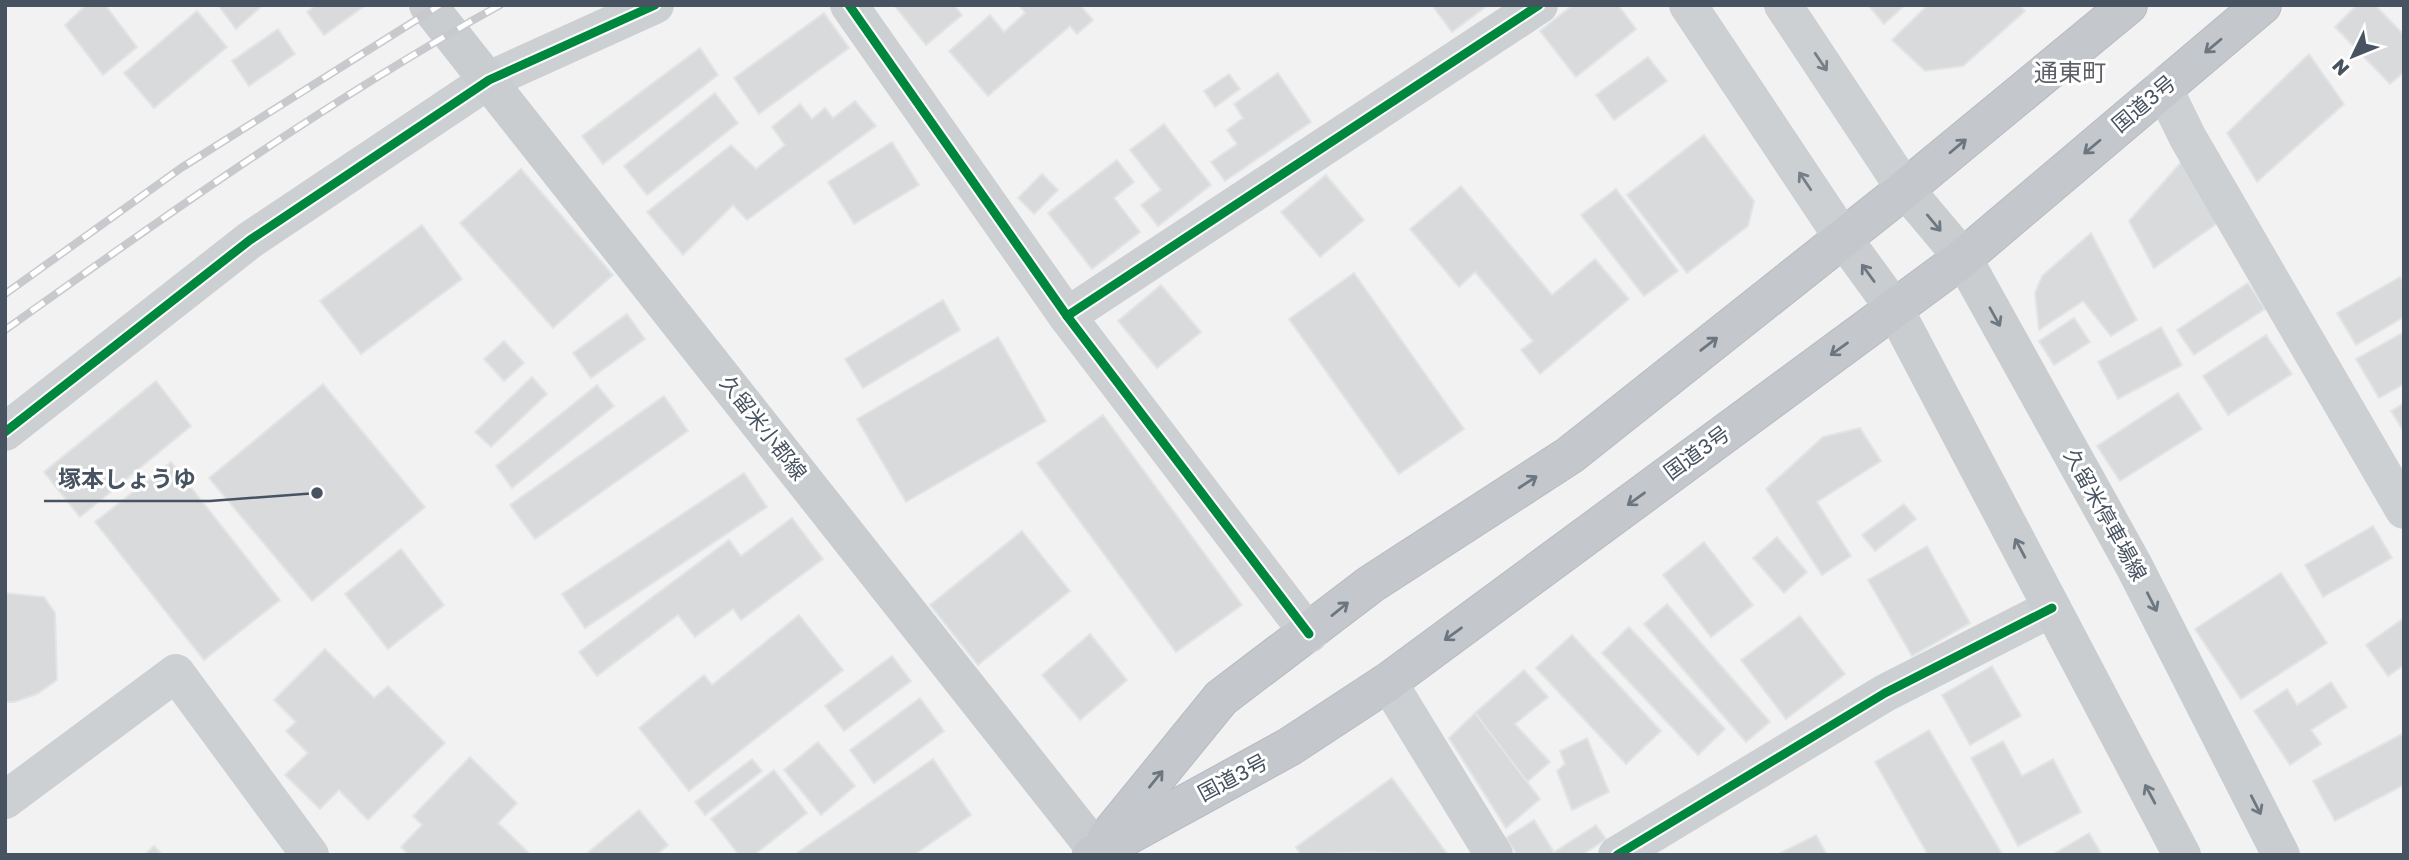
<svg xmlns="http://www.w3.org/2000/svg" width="2409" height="860" font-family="'Golos Text','Noto Sans JP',sans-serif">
<rect width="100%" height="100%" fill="#f2f2f2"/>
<g fill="#d9dadc" stroke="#e3e4e5" stroke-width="2">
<polygon points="86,5 105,5 137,47 103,75 65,25"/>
<polygon points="218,5 263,5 236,29"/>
<polygon points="316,5 366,5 324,35 307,12"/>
<polygon points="894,5 954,5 962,15 926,45"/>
<polygon points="1019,5 1080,5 1093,20 1077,34 1070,26 988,96 949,51 990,15 1004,32 1025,13"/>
<polygon points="1432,5 1488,5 1452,32"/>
<polygon points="1573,5 1618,5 1636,29 1576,77 1540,31"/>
<polygon points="1868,5 1905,5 1884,24"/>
<polygon points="1928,5 2019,5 2025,11 1963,66 1925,71 1892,40"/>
<polygon points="2357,5 2375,5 2404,35 2404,72 2390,84 2335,27"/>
<polygon points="197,11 227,47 154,108 124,73"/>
<polygon points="824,13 849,48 759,114 734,78"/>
<polygon points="278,29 295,54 249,86 232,61"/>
<polygon points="700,48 718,75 603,164 582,136"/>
<polygon points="2309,54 2344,104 2257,182 2227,133"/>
<polygon points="1648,57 1667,81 1614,120 1596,95"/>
<polygon points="1278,73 1311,122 1225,181 1211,162 1237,144 1227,130 1243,118 1234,104"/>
<polygon points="1229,74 1240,89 1215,107 1204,91"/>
<polygon points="715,93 738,123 647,195 624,166"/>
<polygon points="855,101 876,126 747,220 733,205 683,255 647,212 731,145 756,169 785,145 772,127 800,104 812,119 825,108 833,118"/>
<polygon points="1164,124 1211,185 1158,226 1141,205 1161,190 1130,150"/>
<polygon points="1704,135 1754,201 1748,226 1687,273 1627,195"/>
<polygon points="892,142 919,185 854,224 828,182"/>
<polygon points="2185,158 2222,220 2154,268 2129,221"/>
<polygon points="1117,160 1134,182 1114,198 1140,232 1092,269 1048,213"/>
<polygon points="521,169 613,275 553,328 460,223"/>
<polygon points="1042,174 1058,190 1034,214 1018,198"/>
<polygon points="1326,175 1364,220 1320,257 1281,212"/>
<polygon points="1461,186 1552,295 1595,259 1629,299 1540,374 1521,350 1533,341 1475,272 1459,287 1410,229"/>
<polygon points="1616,189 1678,271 1644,296 1581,215"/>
<polygon points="422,225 462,279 361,354 320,301"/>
<polygon points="2091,233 2137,320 2111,336 2083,301 2039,330 2035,293 2042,276"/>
<polygon points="1354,273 1464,429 1399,474 1289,319"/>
<polygon points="2400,277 2404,283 2404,317 2356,345 2337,313"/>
<polygon points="2248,283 2265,309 2194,355 2177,330"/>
<polygon points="1161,285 1201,332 1157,368 1118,321"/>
<polygon points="943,300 960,330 863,388 845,359"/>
<polygon points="627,314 645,339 591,378 573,353"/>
<polygon points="2074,318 2090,342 2054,365 2039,341"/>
<polygon points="2161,327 2182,365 2118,399 2098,362"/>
<polygon points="2404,332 2404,384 2379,398 2356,359"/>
<polygon points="2266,335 2292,374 2228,415 2203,376"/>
<polygon points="998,337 1046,421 906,502 857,419"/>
<polygon points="504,341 524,363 504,381 484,359"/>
<polygon points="532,377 547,394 491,447 475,432"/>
<polygon points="156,381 191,426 80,517 44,472"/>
<polygon points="323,384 425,507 312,601 209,478"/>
<polygon points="597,385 614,406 512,488 496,466"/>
<polygon points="2178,393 2202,429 2120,481 2097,446"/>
<polygon points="664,396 688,431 535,539 510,505"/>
<polygon points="2404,403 2404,432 2391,411"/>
<polygon points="1103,415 1242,605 1176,652 1037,463"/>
<polygon points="1860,428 1881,461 1817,502 1851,556 1822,575 1766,489 1823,437"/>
<polygon points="171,462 280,600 204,660 95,522"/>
<polygon points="744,473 767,507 585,628 562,594"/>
<polygon points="1904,504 1916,519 1875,551 1862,535"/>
<polygon points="792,518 823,559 741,620 733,609 695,637 678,615 597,676 579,652 729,540 741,556"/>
<polygon points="2373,526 2392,558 2323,597 2305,565"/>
<polygon points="1022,531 1070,591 978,665 930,605"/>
<polygon points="1777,537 1807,572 1784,593 1753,558"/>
<polygon points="1704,542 1753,605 1711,637 1663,575"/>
<polygon points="1927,546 1970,623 1912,656 1868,580"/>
<polygon points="401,549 444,605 388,649 345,594"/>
<polygon points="2281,573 2327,643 2241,699 2195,629"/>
<polygon points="5,593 44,597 55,613 57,680 37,694 14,702 5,702"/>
<polygon points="1667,604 1770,722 1746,742 1644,624"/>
<polygon points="799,615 843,670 689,791 639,728 704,675 712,685"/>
<polygon points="1800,616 1845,674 1786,719 1741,660"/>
<polygon points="2404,618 2404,665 2388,676 2366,645"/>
<polygon points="1629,627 1725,729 1698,755 1602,653"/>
<polygon points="1090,634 1127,680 1080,720 1042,675"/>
<polygon points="1572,635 1661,731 1626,764 1536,668"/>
<polygon points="325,649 374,698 388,686 445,743 368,820 339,790 320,809 285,775 308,753 286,731 296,722 274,700"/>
<polygon points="892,656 911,681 844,731 825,706"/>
<polygon points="1992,666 2021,716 1970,745 1942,695"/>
<polygon points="1524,670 1548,697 1515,724 1550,762 1527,782 1475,713"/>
<polygon points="2331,682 2347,707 2311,730 2321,744 2290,765 2254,711 2287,689 2297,705"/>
<polygon points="920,698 944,731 874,783 850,750"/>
<polygon points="1475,713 1540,799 1506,828 1449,738"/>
<polygon points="1929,730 2002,854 1928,855 1875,762"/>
<polygon points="2404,733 2404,785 2335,821 2313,781"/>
<polygon points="1587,738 1609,792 1572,810 1557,771 1565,764 1560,751"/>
<polygon points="2003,741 2022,776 2053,759 2081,812 2018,846 1971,758"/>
<polygon points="818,742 855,786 821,815 784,770"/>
<polygon points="470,757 517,803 498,823 530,854 409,855 401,847 422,825 413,816"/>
<polygon points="752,759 762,771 705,815 695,802"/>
<polygon points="933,759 971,815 914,855 794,855"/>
<polygon points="774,770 807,813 754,855 739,855 711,819"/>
<polygon points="1392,778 1448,855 1367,852 1301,855 1296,847"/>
<polygon points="639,810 668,845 656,855 585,855"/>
<polygon points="1534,820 1554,852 1596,825 1606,839 1582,855 1517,855 1506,838"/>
<polygon points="2089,833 2102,855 2052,855"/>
<polygon points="1816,835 1827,855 1776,855"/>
<polygon points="154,846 163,855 144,855"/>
</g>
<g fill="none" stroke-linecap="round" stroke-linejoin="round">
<defs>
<g id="trunk">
<polyline points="1107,838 1221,698 1371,584 1570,455 1905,189 2128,5"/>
<polyline points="1092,855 1289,747 1388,682 1963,258 2262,5"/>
</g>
</defs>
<use href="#trunk" stroke="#b6bbc2" stroke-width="40"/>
<g stroke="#cdd0d3" stroke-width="38">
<polyline points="849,5 1067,316 1309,634"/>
<polyline points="2163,87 2188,138 2404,510"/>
<polyline points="1067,316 1539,5"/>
<polyline points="5,432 250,240 489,80 655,5"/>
<polyline points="1388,682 1494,855"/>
<polyline points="5,800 176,673 310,855"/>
<polyline points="1617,855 1885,693 2052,608"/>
</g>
<g stroke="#cdd0d3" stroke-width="38">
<polyline points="1688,5 1843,238"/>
<polyline points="1783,5 1905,189"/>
</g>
<g stroke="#c9cdd0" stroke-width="38">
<polyline points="428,5 1097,851"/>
<polyline points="1905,189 1963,258 2134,566 2281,855"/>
<polyline points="1843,238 1894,308 2182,855"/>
</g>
<use href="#trunk" stroke="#c4c8cc" stroke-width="38"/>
<defs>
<g id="rail">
<polyline points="5,294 181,168 440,5"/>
<path d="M5,330C166,215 327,101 500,5"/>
</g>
</defs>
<use href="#rail" stroke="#c8c9cc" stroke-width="8"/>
<use href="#rail" stroke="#fff" stroke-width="5" stroke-dasharray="16" stroke-linecap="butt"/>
<defs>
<g id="cycleway">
<polyline points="849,5 1067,316 1309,634"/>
<polyline points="1067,316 1539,5"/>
<polyline points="5,432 250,240 489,80 655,5"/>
<polyline points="1617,855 1885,693 2052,608"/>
</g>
</defs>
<use href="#cycleway" stroke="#fff" stroke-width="13"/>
<use href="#cycleway" stroke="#00873e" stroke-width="9"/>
</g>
<defs><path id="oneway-shaft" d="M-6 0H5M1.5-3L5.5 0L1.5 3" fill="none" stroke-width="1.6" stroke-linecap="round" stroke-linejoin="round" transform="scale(1.75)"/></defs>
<g stroke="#6c7680">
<use href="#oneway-shaft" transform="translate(2213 46) rotate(140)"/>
<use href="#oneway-shaft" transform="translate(1958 146) rotate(-40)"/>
<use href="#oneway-shaft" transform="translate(2092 147) rotate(140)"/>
<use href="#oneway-shaft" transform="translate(1709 344) rotate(-38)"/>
<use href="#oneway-shaft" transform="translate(1839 349) rotate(144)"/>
<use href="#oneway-shaft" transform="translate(1528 482) rotate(-33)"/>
<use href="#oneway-shaft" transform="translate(1636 499) rotate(144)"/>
<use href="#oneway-shaft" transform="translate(1340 609) rotate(-39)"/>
<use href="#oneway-shaft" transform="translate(1453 634) rotate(144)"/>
<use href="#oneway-shaft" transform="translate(1156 779) rotate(-51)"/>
</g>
<g stroke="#767f88">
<use href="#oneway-shaft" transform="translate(1821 62) rotate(56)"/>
<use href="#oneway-shaft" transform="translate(1805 181) rotate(-124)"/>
</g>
<g stroke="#6e7882">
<use href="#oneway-shaft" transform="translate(1934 223) rotate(50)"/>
<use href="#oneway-shaft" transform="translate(1868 273) rotate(-126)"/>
<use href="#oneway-shaft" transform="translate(1995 317) rotate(61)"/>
<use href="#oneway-shaft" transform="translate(2020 548) rotate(-118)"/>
<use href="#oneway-shaft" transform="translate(2152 602) rotate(63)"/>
<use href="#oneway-shaft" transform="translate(2150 794) rotate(-118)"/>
<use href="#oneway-shaft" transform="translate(2256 805) rotate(63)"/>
</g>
<g text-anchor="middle" stroke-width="6" stroke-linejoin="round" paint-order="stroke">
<g font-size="21" fill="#475360" stroke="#fff">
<text transform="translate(2144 104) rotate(-40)" y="7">国道3号</text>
<text transform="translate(763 428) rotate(52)" y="7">久留米小郡線</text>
<text transform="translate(1697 453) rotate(-36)" y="7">国道3号</text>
<text transform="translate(2105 515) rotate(61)" y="7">久留米停車場線</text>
<text transform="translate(1233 778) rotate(-28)" y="7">国道3号</text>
</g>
<g font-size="24" fill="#5d6167" stroke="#fff">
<text x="2070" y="81">通東町</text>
</g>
</g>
<path fill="none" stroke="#475360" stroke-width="2.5" d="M317 493L210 501H44"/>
<circle fill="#475360" stroke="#fff" stroke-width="2.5" cx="317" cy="493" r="7"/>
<g font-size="23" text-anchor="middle" font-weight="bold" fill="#475360" stroke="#fff" stroke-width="6" stroke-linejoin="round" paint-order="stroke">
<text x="127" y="487">塚本しょうゆ</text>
</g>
<rect width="2409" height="860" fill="none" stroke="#475360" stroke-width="14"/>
<g transform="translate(2353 56) rotate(227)" stroke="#ffffff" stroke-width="5" paint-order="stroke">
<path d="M0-5L12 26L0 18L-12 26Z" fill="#475360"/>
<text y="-10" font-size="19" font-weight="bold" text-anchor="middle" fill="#475360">N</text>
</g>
</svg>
